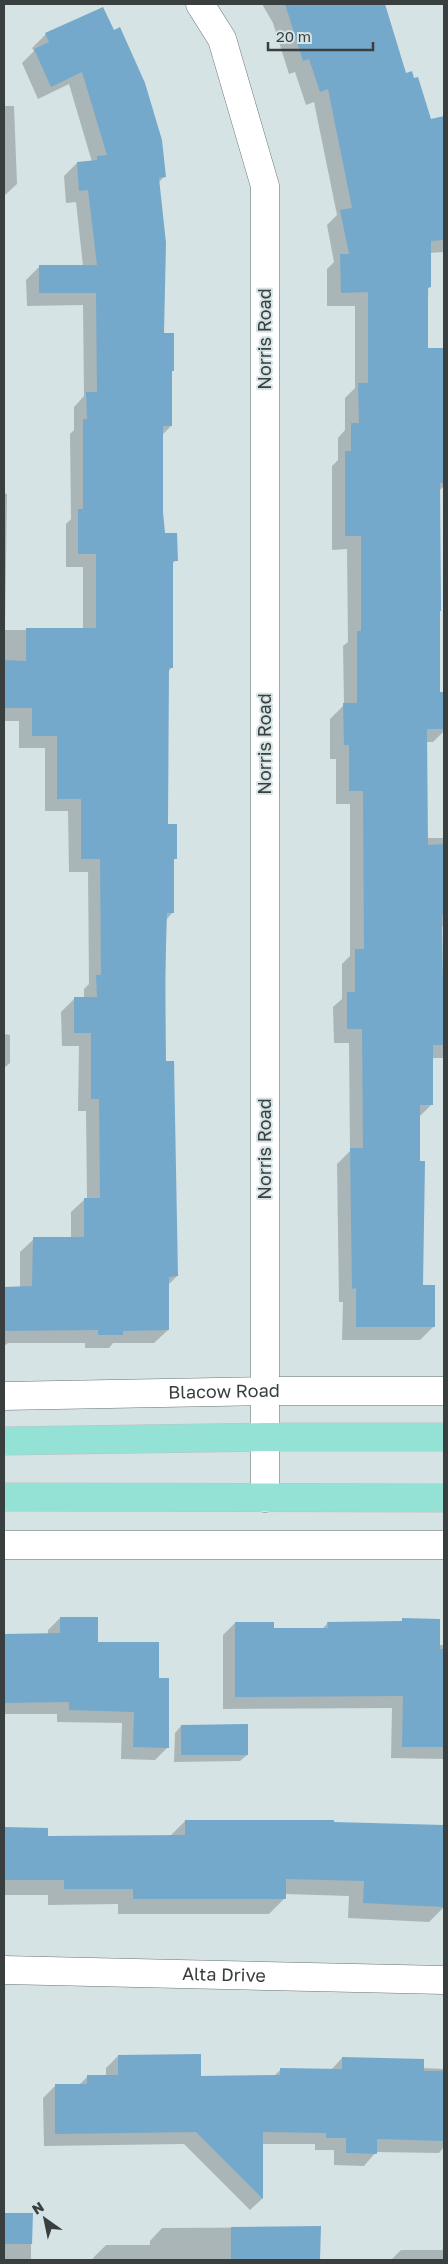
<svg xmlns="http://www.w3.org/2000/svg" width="448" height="2264" font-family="'Golos Text',sans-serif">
<rect width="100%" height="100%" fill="#d5e3e5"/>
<g fill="#0003">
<polygon points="262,4 384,4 405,74 430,120 444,117 444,252 429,253 427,349 444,349 444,486 439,491 439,694 444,694 444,731 433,742 426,742 427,838 444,838 444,925 441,928 441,1008 444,1008 444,1058 431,1058 431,1105 418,1118 422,1286 434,1326 420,1340 342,1340 343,1302 339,1302 337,1164 350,1151 349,1043 334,1043 333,1007 342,999 342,964 350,956 350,804 336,804 336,759 330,759 330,719 344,705 343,646 348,642 347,549 332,550 332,466 338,460 338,438 345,430 345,398 355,388 355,306 327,306 327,269 334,262 327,225 337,215 314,102 306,105 295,72 289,74 273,23"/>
<polygon points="103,9 164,177 158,183 163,334 171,426 162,435 163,535 176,560 171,565 172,667 168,672 167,825 175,858 173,861 173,912 166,920 165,1062 177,1276 167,1286 168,1330 154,1343 113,1343 109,1348 85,1348 85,1343 8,1343 4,1346 4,1288 20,1288 20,1252 34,1239 71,1238 71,1212 85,1199 87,1199 86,1111 78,1111 79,1046 62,1046 61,1012 75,998 84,998 84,989 89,984 88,872 69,872 68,811 45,811 45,748 19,748 19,721 4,721 4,493 7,494 5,630 83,630 83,567 66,567 66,524 71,519 70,434 74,430 74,407 84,396 83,305 27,306 26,280 40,266 83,266 76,202 66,203 64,176 77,163 92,162 69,84 38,99 22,63 34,51 32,48 46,34"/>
<polygon points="4,106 14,106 17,184 4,196"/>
<polygon points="4,1034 10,1035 10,1063 4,1068"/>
<polygon points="60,1618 97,1643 157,1680 168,1747 155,1760 121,1759 122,1723 57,1722 57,1714 4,1714 4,1635 48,1634 48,1630"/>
<polygon points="403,1619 439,1645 444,1645 444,1759 391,1758 392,1708 223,1709 223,1635 235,1623 273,1630 322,1629 328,1623 400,1623"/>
<polygon points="181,1726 247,1755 240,1761 174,1762 175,1733"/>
<polygon points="185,1821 444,1826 444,1907 429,1922 348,1918 349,1896 285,1894 285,1898 269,1914 118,1914 118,1904 48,1905 48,1895 4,1895 4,1829 47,1829 47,1837 170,1836"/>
<polygon points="118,2056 199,2077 274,2076 280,2070 331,2070 342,2058 423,2068 444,2069 444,2147 439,2153 376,2152 364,2166 334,2165 334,2150 315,2150 315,2144 262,2144 262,2199 250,2210 184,2144 44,2146 43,2098 56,2085 79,2085 88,2076 106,2076 106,2068"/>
<rect x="4" y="2214" width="27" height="46"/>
<polygon points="320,2227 319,2260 346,2260 93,2260 93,2258 106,2245 150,2245 150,2241 162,2228"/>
<polygon points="444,2248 444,2260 391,2260 401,2250 442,2250"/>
</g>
<g fill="#75a9cb">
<polygon points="285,4 385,4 406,73 412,71 414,78 418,77 431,119 444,116 444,240 431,241 431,287 428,288 428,348 444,348 444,483 440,483 441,611 440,611 440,692 444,692 444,729 427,729 428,845 444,844 444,915 442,915 444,1045 433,1045 433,1105 420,1105 420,1161 425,1161 423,1285 435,1285 435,1327 356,1327 356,1288 352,1289 350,1148 363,1148 362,1029 347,1029 347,992 355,992 355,949 364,949 363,791 349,791 349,745 344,745 343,703 357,703 357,631 361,631 361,536 345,536 345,451 351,451 351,423 359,423 358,383 368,383 368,292 341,293 340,254 349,254 340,210 352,208 328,89 320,92 309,59 303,61"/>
<polygon points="103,7 114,30 120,27 145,83 162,140 166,177 159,178 166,243 164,333 174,333 174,371 172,371 172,426 163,426 163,512 165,533 177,533 178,561 173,561 173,668 169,668 168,824 177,824 177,859 174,859 174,913 167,913 165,978 166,1061 174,1061 178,1276 169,1277 169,1330 123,1331 123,1335 98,1335 98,1330 4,1331 4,1287 32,1286 33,1237 84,1237 84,1198 100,1198 99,1099 91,1099 91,1033 74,1033 74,997 97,997 96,975 101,975 100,859 81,859 81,799 57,799 57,736 32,736 32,708 4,708 4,660 26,661 26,628 96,628 96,554 78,554 78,509 83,509 83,419 87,419 86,392 97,392 96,293 39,293 39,265 97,265 88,190 79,191 77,162 97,160 97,156 107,155 82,72 51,87 34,49 49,42 45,33"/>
<polygon points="60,1617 98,1617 98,1642 159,1642 159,1678 169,1678 169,1748 133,1747 134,1712 69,1710 69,1702 4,1703 4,1634 60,1633"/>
<polygon points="402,1618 440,1619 440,1649 444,1649 444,1747 402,1747 403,1696 235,1697 235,1622 274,1622 274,1628 328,1628 327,1622 402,1621"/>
<polygon points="248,1724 248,1755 181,1755 181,1725"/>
<polygon points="185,1820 334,1820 334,1822 444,1825 444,1907 363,1903 364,1881 286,1879 286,1899 133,1899 133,1889 64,1889 64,1880 4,1880 4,1827 48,1828 48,1836 185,1835"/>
<polygon points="201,2054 201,2076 280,2075 280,2068 342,2069 342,2057 424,2059 424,2071 444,2071 444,2141 377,2139 377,2154 346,2153 346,2138 326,2138 326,2133 263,2132 263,2199 196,2132 55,2134 55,2084 87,2084 87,2075 118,2075 118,2055"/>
<polygon points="4,2213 33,2213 32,2244 4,2244"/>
<polygon points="321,2226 320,2260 231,2260 231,2227"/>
</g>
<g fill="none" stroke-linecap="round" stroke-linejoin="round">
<defs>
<g id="minor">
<polyline points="200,4 222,39 265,186 265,1498"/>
<path id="s1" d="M4,1396L265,1391H444"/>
<polyline points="4,1545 444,1545"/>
<path id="s2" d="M4,1970L444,1980"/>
</g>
<g id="major">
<polyline points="4,1441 265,1437 444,1437"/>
<polyline points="4,1497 444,1498"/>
</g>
</defs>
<use href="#minor" stroke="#687476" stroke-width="29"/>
<use href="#major" stroke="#c0c1c2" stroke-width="29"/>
<use href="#minor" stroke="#fff" stroke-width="28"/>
<use href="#major" stroke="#93e2d5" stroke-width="28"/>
</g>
<g text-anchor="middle" stroke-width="4" stroke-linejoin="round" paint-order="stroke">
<g font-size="18" fill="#393e3f" stroke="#d5e3e5">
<text transform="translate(265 339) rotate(-90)" y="6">Norris Road</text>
<text transform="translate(265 744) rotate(-90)" y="6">Norris Road</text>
<text transform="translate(265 1149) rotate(-90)" y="6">Norris Road</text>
<text dy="6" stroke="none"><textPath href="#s1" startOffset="220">Blacow Road</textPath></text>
<text dy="6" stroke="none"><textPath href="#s2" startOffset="220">Alta Drive</textPath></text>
</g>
</g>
<rect width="448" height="2264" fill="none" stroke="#393e3f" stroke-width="10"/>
<g transform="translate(45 2219) rotate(327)" stroke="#d5e3e5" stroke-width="4" paint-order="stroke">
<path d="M0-4L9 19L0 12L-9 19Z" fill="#393e3f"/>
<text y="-8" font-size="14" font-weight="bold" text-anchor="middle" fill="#393e3f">N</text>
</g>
<path d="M268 42v8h105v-8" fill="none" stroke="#393e3f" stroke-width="2.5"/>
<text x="276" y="42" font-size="15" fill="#393e3f" stroke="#d5e3e5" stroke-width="4" paint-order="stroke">20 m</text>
</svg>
